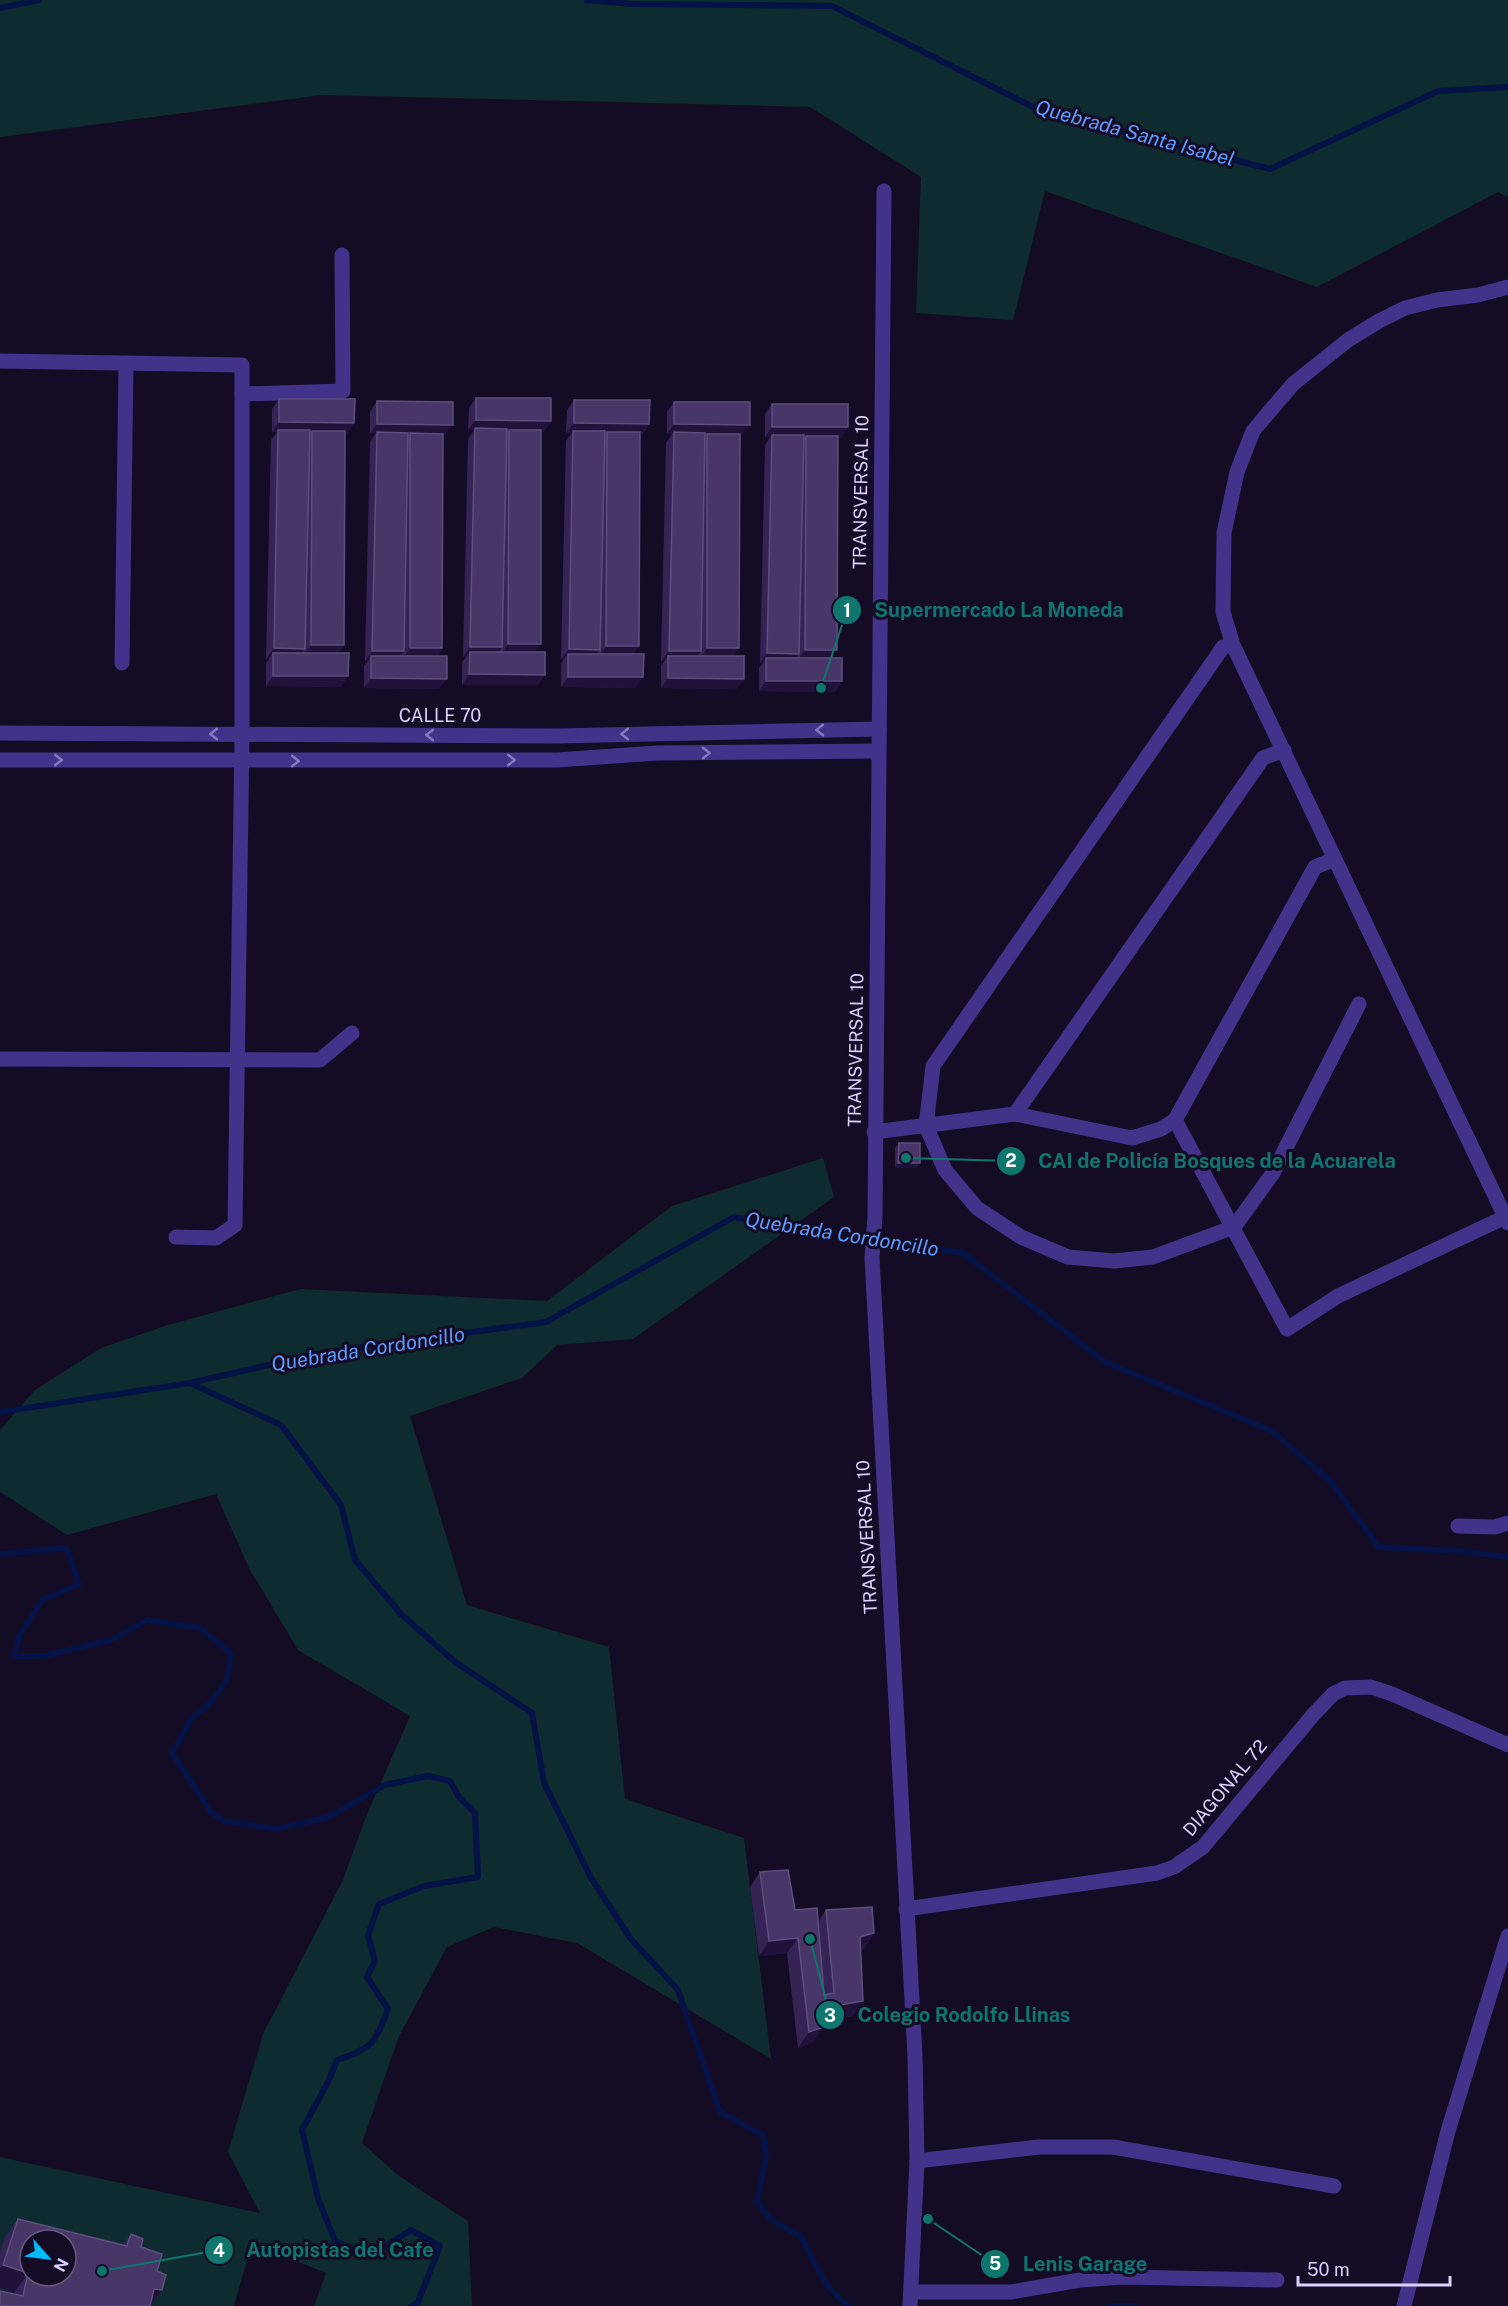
<svg xmlns="http://www.w3.org/2000/svg" width="1508" height="2306" font-family="'Public Sans',sans-serif">
<rect width="100%" height="100%" fill="#140c25"/>
<g fill="#0e2b2f" fill-rule="evenodd">
<polygon points="0,0 1508,0 1508,197 1498,192 1317,287 1045,191 1013,320 916,313 921,177 810,107 322,95 0,137"/>
<path d="M823,1158L834,1197L633,1339L557,1345L522,1378L410,1416L467,1605L609,1647L625,1799L744,1838L771,2059L577,1943L494,1927L447,1947L399,2036L362,2143L399,2176L468,2221L472,2306H314L326,2273L252,2243L234,2306H0V2157L260,2213L228,2152L263,2034L343,1880L365,1819L410,1716L298,1650L249,1568L216,1494L67,1535L0,1492V1430L35,1390L101,1348L168,1325L300,1289L547,1301L672,1206ZM30,2240H66V2276H30Z"/>
</g>
<g fill="none" stroke-linecap="round" stroke-linejoin="round">
<g stroke="#041245" stroke-width="6">
<polyline points="587,0 632,4 832,6 1037,109 1270,169 1438,91 1508,87"/>
<polyline points="0,8 39,0"/>
<path d="M190,1383L281,1425L341,1505L355,1560L401,1614L455,1662L532,1713L544,1783L591,1878L631,1939L678,1990L720,2112L763,2135L766,2157L757,2201C768,2220 780,2227 800,2235C813,2259 825,2291 849,2306"/>
<polyline points="0,1412 190,1383 325,1352 546,1322 734,1217 963,1253 1105,1362 1272,1431 1330,1481 1379,1547 1458,1551 1508,1557"/>
<path d="M0,1554L67,1548L79,1584L42,1600L19,1636L14,1656H44L90,1645L111,1640L147,1620L200,1628L231,1653L227,1680L207,1706L191,1719L172,1753L212,1813L224,1821L277,1829L329,1817L385,1785L428,1776L450,1781L459,1797L475,1813L478,1877L424,1886L379,1904L368,1935L375,1961L367,1977L388,2009C375,2043 373,2048 337,2060L328,2082L302,2130L318,2198L335,2241L370,2256L411,2230L440,2246L418,2302L412,2306"/>
<polyline points="1111,2306 1135,2306"/>
</g>
<g stroke="#423289" stroke-width="15">
<polyline points="884,191 875,1216 872,1258 915,2056 917,2161 910,2306"/>
<polyline points="1508,287 1478,295 1437,300 1405,308 1379,321 1348,340 1293,384 1253,431 1237,472 1224,533 1223,612 1233,645 1508,1223"/>
<polyline points="0,361 242,365 242,734 235,1225 216,1238 176,1237"/>
<polyline points="242,394 343,391 342,255"/>
<polyline points="1233,645 1223,647 933,1066 926,1126 945,1170 977,1208 1021,1237 1068,1257 1114,1261 1153,1257 1234,1227 1273,1173 1359,1004"/>
<polyline points="122,663 126,363"/>
<polyline points="0,733 557,736 879,729"/>
<polyline points="0,760 557,760 657,753 878,751"/>
<polyline points="0,1059 320,1060 352,1033"/>
<polyline points="1015,1114 1263,758 1284,750"/>
<polyline points="1175,1120 1287,1329 1338,1296 1505,1217"/>
<polyline points="874,1132 1015,1114 1132,1138 1161,1129 1175,1120 1315,867 1335,859"/>
<polyline points="1458,1526 1495,1527 1508,1523"/>
<polyline points="906,1909 1157,1873 1174,1867 1203,1847 1313,1715 1333,1694 1345,1688 1371,1687 1392,1694 1508,1745"/>
<polyline points="917,2161 1039,2147 1113,2147 1334,2186"/>
<polyline points="911,2292 1011,2292 1080,2280 1123,2277 1277,2280"/>
<polyline points="1404,2306 1448,2131 1508,1936"/>
</g>
</g>
<g fill="#352355">
<polygon points="476,398 551,421 544,431 541,431 535,652 538,685 462,685 462,662 466,657 463,657 468,439 474,430 468,430 469,408"/>
<polygon points="279,399 354,423 347,433 345,433 344,645 338,653 341,687 266,686 266,664 269,659 266,659 271,440 277,432 272,432 272,409"/>
<polygon points="574,400 649,424 642,434 640,434 633,654 636,688 561,687 561,664 564,659 561,659 566,441 572,433 566,433 567,410"/>
<polygon points="377,401 445,435 443,435 442,648 437,656 439,689 364,688 364,666 368,661 365,661 370,442 375,434 370,434 370,412"/>
<polygon points="674,402 743,435 740,435 733,656 744,679 736,689 661,688 661,666 664,661 661,661 666,443 672,434 667,434 667,412"/>
<polygon points="772,404 848,427 841,438 838,437 831,658 835,692 759,691 759,668 763,663 760,663 765,445 770,437 765,437 765,414"/>
<polygon points="899,1143 920,1163 916,1168 895,1168 895,1148"/>
<polygon points="760,1872 795,1910 818,1922 826,1910 874,1933 864,1949 860,1949 863,2001 852,2016 827,2021 813,2042 798,2048 787,1953 759,1956 750,1887"/>
<polygon points="18,2219 123,2245 131,2234 157,2271 162,2290 150,2306 0,2306 14,2294 14,2293 0,2288 0,2252 4,2239"/>
</g>
<g fill="#20123a">
<polygon points="476,420 551,421 544,431 475,431 475,428 474,430 468,430"/>
<polygon points="279,422 354,423 347,433 278,432 278,430 277,432 272,432"/>
<polygon points="574,423 649,424 642,434 607,433 607,432 606,433 573,433 573,431 572,433 566,433"/>
<polygon points="377,424 453,425 445,435 377,434 377,432 375,434 370,434"/>
<polygon points="674,424 750,425 743,435 673,434 674,432 672,434 667,434"/>
<polygon points="772,427 848,427 841,438 772,437 772,435 770,437 765,437"/>
<polygon points="508,644 541,644 533,654 501,654"/>
<polygon points="311,645 344,645 337,655 304,655"/>
<polygon points="606,646 639,646 632,656 599,656"/>
<polygon points="470,647 502,647 495,658 470,652 466,657 463,657"/>
<polygon points="274,648 305,649 298,659 273,653 269,659 266,659"/>
<polygon points="410,648 442,648 435,658 403,658"/>
<polygon points="707,648 739,648 732,658 700,658"/>
<polygon points="569,649 600,650 593,660 568,654 564,659 561,659"/>
<polygon points="805,650 837,650 830,660 798,660"/>
<polygon points="372,651 404,651 397,661 371,656 368,661 365,661"/>
<polygon points="669,651 701,651 693,662 668,656 664,661 661,661"/>
<polygon points="767,653 799,654 792,664 766,658 763,663 760,663"/>
<polygon points="469,674 545,675 538,685 462,685"/>
<polygon points="273,676 348,676 341,687 266,686"/>
<polygon points="568,677 643,677 636,688 561,687"/>
<polygon points="371,678 447,679 439,689 364,688"/>
<polygon points="668,678 744,679 736,689 661,688"/>
<polygon points="766,681 842,681 835,692 759,691"/>
<polygon points="898,1163 920,1163 916,1168 895,1168"/>
<polygon points="874,1933 864,1949 849,1952 860,1937"/>
<polygon points="798,1938 787,1953 759,1956 769,1941"/>
<polygon points="863,2001 852,2016 824,2021 835,2006"/>
<polygon points="824,2027 813,2042 798,2048 809,2032"/>
<polygon points="3,2265 28,2273 14,2293 0,2288 0,2269"/>
<polygon points="154,2289 162,2290 150,2306 142,2306"/>
</g>
<g fill="#473667" stroke="#5e4e7f" stroke-width="1.5" fill-rule="evenodd">
<polygon points="476,398 551,398 551,421 476,420"/>
<polygon points="279,399 355,399 354,423 279,422"/>
<polygon points="574,400 650,400 649,424 574,423"/>
<polygon points="377,401 453,402 453,425 377,424"/>
<polygon points="674,402 750,402 750,425 674,424"/>
<rect x="772" y="404" width="76" height="23"/>
<polygon points="475,428 507,429 502,647 470,647"/>
<polygon points="278,430 310,430 305,649 274,648"/>
<polygon points="509,430 541,430 541,644 508,644"/>
<polygon points="312,431 345,431 344,645 311,645"/>
<polygon points="573,431 605,431 600,650 569,649"/>
<polygon points="377,432 408,433 404,651 372,651"/>
<polygon points="607,432 640,432 639,646 606,646"/>
<polygon points="674,432 705,433 701,651 669,651"/>
<polygon points="410,433 443,434 442,648 410,648"/>
<polygon points="707,434 740,434 739,648 707,648"/>
<polygon points="772,435 804,435 799,654 767,653"/>
<polygon points="806,436 838,436 837,650 805,650"/>
<polygon points="470,652 545,652 545,675 469,674"/>
<polygon points="273,653 349,653 348,676 273,676"/>
<polygon points="568,654 644,654 643,677 568,677"/>
<polygon points="371,656 447,656 447,679 371,678"/>
<polygon points="668,656 744,656 744,679 668,678"/>
<rect x="766" y="658" width="76" height="23"/>
<polygon points="899,1143 920,1143 920,1163 898,1163"/>
<polygon points="788,1870 795,1910 817,1908 824,1995 834,1993 826,1910 872,1907 874,1933 860,1937 863,2001 835,2006 824,2027 809,2032 798,1938 769,1941 760,1872"/>
<path d="M18,2219L127,2246L131,2234L143,2239L141,2247L162,2254L157,2271L166,2275L162,2290L154,2289L150,2306H0V2291L23,2296L28,2273L3,2265ZM30,2240H66V2276H30Z"/>
</g>
<defs><path id="oneway-chevron" d="M-2-3.5L2.5 0L-2 3.5" fill="none" stroke-width="1.6" stroke-linecap="round" stroke-linejoin="round" transform="scale(1.5)"/></defs>
<g stroke="#8779be">
<use href="#oneway-chevron" transform="translate(820 730) rotate(179)"/>
<use href="#oneway-chevron" transform="translate(214 734) rotate(-180)"/>
<use href="#oneway-chevron" transform="translate(625 734) rotate(179)"/>
<use href="#oneway-chevron" transform="translate(430 735) rotate(-180)"/>
<use href="#oneway-chevron" transform="translate(706 753) rotate(-1)"/>
<use href="#oneway-chevron" transform="translate(58 760)"/>
<use href="#oneway-chevron" transform="translate(511 760)"/>
<use href="#oneway-chevron" transform="translate(295 761)"/>
</g>
<g text-anchor="middle" stroke-width="6" stroke-linejoin="round" paint-order="stroke">
<g font-size="18" fill="#dcd0ff" stroke="#140c25">
<text transform="translate(861 492) rotate(-89)" y="6">TRANSVERSAL 10</text>
<text x="440" y="722">CALLE 70</text>
<text transform="translate(856 1050) rotate(-89)" y="6">TRANSVERSAL 10</text>
<text transform="translate(867 1537) rotate(-93)" y="6">TRANSVERSAL 10</text>
<text transform="translate(1225 1788) rotate(-50)" y="6">DIAGONAL 72</text>
</g>
<g font-size="20" font-style="italic" fill="#5e9bff" stroke="#140c25">
<text transform="translate(1135 133) rotate(15)" y="7">Quebrada Santa Isabel</text>
<text transform="translate(842 1234) rotate(9)" y="7">Quebrada Cordoncillo</text>
<text transform="translate(368 1349) rotate(-9)" y="7">Quebrada Cordoncillo</text>
</g>
</g>
<path fill="none" stroke="#0f766e" stroke-width="2" d="M821 688L847 610M906 1158L1011 1161M810 1939L830 2015M102 2271L219 2250M928 2219L995 2264"/>
<g fill="#0f766e" stroke="#140c25" stroke-width="2">
<circle cx="821" cy="688" r="6"/>
<circle cx="906" cy="1158" r="6"/>
<circle cx="810" cy="1939" r="6"/>
<circle cx="102" cy="2271" r="6"/>
<circle cx="928" cy="2219" r="6"/>
<circle cx="847" cy="610" r="15"/>
<circle cx="1011" cy="1161" r="15"/>
<circle cx="830" cy="2015" r="15"/>
<circle cx="219" cy="2250" r="15"/>
<circle cx="995" cy="2264" r="15"/>
</g>
<g font-size="18" text-anchor="middle" font-weight="bold" fill="#fff">
<text x="847" y="617">1</text>
<text x="1011" y="1167">2</text>
<text x="830" y="2022">3</text>
<text x="219" y="2257">4</text>
<text x="995" y="2270">5</text>
</g>
<g font-size="20" text-anchor="middle" font-weight="bold" fill="#0f766e" stroke="#140c25" stroke-width="6" stroke-linejoin="round" paint-order="stroke">
<text x="999" y="617">Supermercado La Moneda</text>
<text x="1217" y="1168">CAI de Policía Bosques de la Acuarela</text>
<text x="964" y="2022">Colegio Rodolfo Llinas</text>
<text x="340" y="2257">Autopistas del Cafe</text>
<text x="1085" y="2271">Lenis Garage</text>
</g>
<g transform="translate(48 2258) rotate(118)"><circle r="28" fill="#140c25" stroke="#645a7c" stroke-width="1.5"/>
<path d="M0-4.5L10 22L0 15L-10 22Z" fill="#00bbfb"/>
<text y="-9" font-size="16" font-weight="bold" text-anchor="middle" fill="#dcd0ff">N</text>
</g>
<path d="M1298 2276v9h152v-9" fill="none" stroke="#dcd0ff" stroke-width="3"/>
<text x="1307" y="2276" font-size="18" fill="#dcd0ff" stroke="#140c25" stroke-width="4.5" paint-order="stroke">50 m</text>
</svg>
